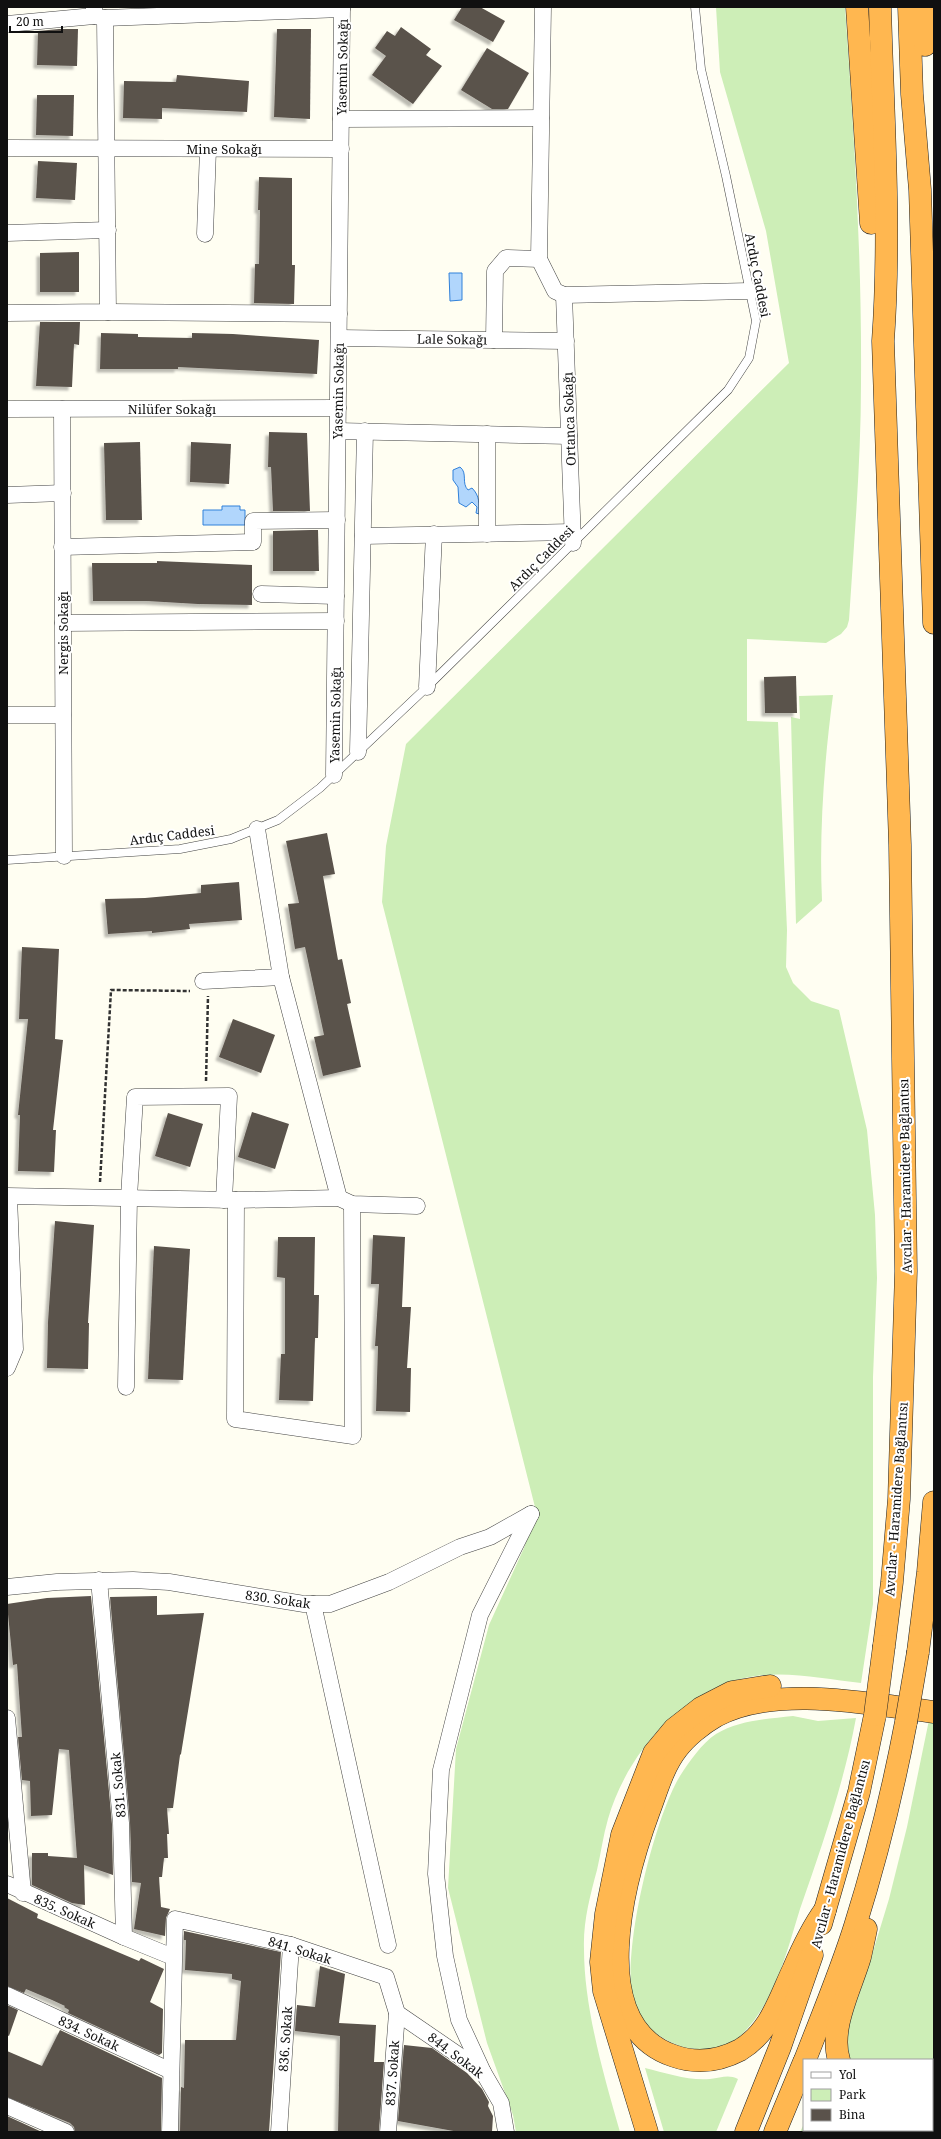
<svg xmlns="http://www.w3.org/2000/svg" width="941" height="2139" font-family="'Noto Serif',serif">
<defs>
<filter id="shadow"><feDropShadow dx="-3.5" dy="3.5" stdDeviation="1" flood-color="#0004"/></filter>
</defs>
<rect width="100%" height="100%" fill="#fffef2"/>
<g fill="#cdeeb7">
<path d="M716,7H845C854,132 862,257 861,383C861,462 854,541 849,620L847,627L841,634L826,643L747,639V721L778,722L787,930L786,967L793,983L811,1001L839,1010L867,1130L875,1215L877,1278L873,1377V1604L861,1683C818,1678 772,1667 730,1682C671,1703 625,1760 608,1819C603,1836 601,1853 597,1870C590,1896 583,1922 584,1949C584,2008 604,2076 620,2132H516L513,2115L487,2043L448,1888L456,1749L489,1625L524,1548L536,1511L382,902L386,846L406,744L789,363L766,231L720,72Z"/>
<path d="M833,695C824,763 819,833 822,901L796,924L791,717L800,719L799,696Z"/>
<path d="M793,1716L818,1721L856,1718C844,1783 822,1846 800,1909C791,1938 783,1969 769,1996C760,2014 748,2031 733,2042C720,2052 702,2050 688,2048C670,2045 641,2027 635,2009C618,1962 654,1818 680,1776C689,1762 702,1743 716,1734C739,1720 767,1719 793,1716Z"/>
<polygon points="929,1720 934,1721 934,2116 932,2116 932,2060 849,2060 846,2039 850,2020 868,1968 889,1899 907,1827"/>
<path d="M645,2068C666,2073 689,2081 710,2079C721,2078 728,2074 738,2079L716,2132H664Z"/>
<polygon points="804,2124 804,2130 880,2130 883,2132 800,2132"/>
</g>
<g fill="#b1d6fc" stroke="#3181da">
<polygon points="449,273 462,273 462,300 450,301"/>
<path d="M460,467C468,473 461,483 468,490L472,488C480,496 479,504 479,514L476,513L477,507L472,502L466,507L459,503L458,487L453,480V470Z"/>
<polygon points="222,506 240,506 240,510 245,510 245,525 203,525 203,510 222,510"/>
</g>
<g fill="#5a524b" filter="url(#shadow)">
<polygon points="462,7 480,7 505,21 493,42 454,20"/>
<polygon points="401,27 431,49 426,55 442,66 413,104 372,75 386,56 375,48 387,31 395,36"/>
<polygon points="59,29 78,29 77,66 37,65 38,31"/>
<polygon points="277,29 311,29 310,119 274,117"/>
<polygon points="487,48 529,73 508,109 492,109 461,90"/>
<polygon points="177,75 249,81 247,112 162,108 162,119 123,118 124,81 176,82"/>
<polygon points="37,95 74,95 73,136 36,135"/>
<polygon points="38,161 77,163 75,200 36,198"/>
<polygon points="259,177 292,178 292,265 295,265 294,304 254,303 255,264 259,264 260,210 258,210"/>
<polygon points="79,252 79,292 40,292 40,253"/>
<polygon points="40,322 80,322 79,345 74,344 72,387 36,386"/>
<polygon points="101,333 138,334 138,337 192,338 192,333 233,334 319,340 317,374 178,367 178,369 100,369"/>
<polygon points="269,432 307,433 310,511 273,511 271,467 268,467"/>
<polygon points="140,442 142,520 106,520 104,443"/>
<polygon points="191,442 231,444 229,484 190,482"/>
<polygon points="311,530 318,530 319,571 273,571 273,531"/>
<polygon points="157,561 252,565 252,605 198,604 147,601 93,601 92,563 157,563"/>
<polygon points="796,676 797,713 765,713 764,677"/>
<polygon points="327,833 335,874 323,876 338,960 342,959 351,1003 347,1004 361,1067 323,1076 314,1037 324,1035 305,947 295,949 288,904 299,903 286,841"/>
<polygon points="239,882 242,920 189,924 190,929 152,933 152,931 108,934 105,899 145,898 201,893 201,885"/>
<polygon points="22,947 59,949 55,1039 63,1040 53,1130 56,1130 54,1172 18,1171 20,1115 18,1115 28,1019 19,1019"/>
<polygon points="233,1019 275,1035 261,1073 219,1057"/>
<polygon points="252,1112 289,1124 275,1169 238,1157"/>
<polygon points="168,1113 203,1124 190,1167 155,1156"/>
<polygon points="55,1221 94,1225 88,1323 89,1323 88,1369 47,1368 48,1322"/>
<polygon points="373,1235 405,1237 402,1307 411,1307 407,1368 411,1368 410,1412 376,1411 378,1346 375,1346 379,1284 371,1284"/>
<polygon points="278,1237 315,1237 314,1295 319,1295 318,1338 315,1338 313,1401 279,1400 281,1354 285,1354 285,1278 277,1277"/>
<polygon points="154,1246 190,1249 183,1380 148,1379"/>
<polygon points="91,1596 112,1824 113,1875 84,1865 85,1905 72,1903 32,1885 32,1853 48,1853 48,1856 77,1858 69,1750 59,1749 52,1815 31,1816 30,1781 22,1780 18,1737 22,1737 17,1664 13,1665 7,1604 47,1598"/>
<polygon points="157,1596 157,1615 204,1613 181,1754 180,1755 173,1808 167,1808 169,1834 167,1834 168,1858 164,1858 162,1877 159,1877 161,1907 170,1909 166,1918 165,1936 134,1929 141,1883 132,1882 130,1822 110,1597"/>
<polygon points="7,1898 38,1914 37,1918 139,1961 141,1958 164,1969 150,2002 163,2009 162,2053 159,2055 68,2013 69,2010 64,2007 65,2006 52,2000 26,1989 24,1993 7,1986"/>
<polygon points="184,1931 281,1952 269,2132 180,2132 181,2087 184,2088 185,2040 236,2040 241,1981 232,1979 232,1974 185,1970 186,1940 184,1940"/>
<polygon points="320,1966 345,1974 339,2023 376,2025 374,2062 384,2062 379,2132 338,2132 340,2036 295,2031 297,2005 315,2007"/>
<polygon points="7,2005 18,2010 9,2036 7,2035"/>
<polygon points="60,2030 162,2078 161,2132 75,2132 74,2127 70,2123 7,2097 7,2051 42,2066"/>
<polygon points="404,2045 432,2048 467,2073 482,2089 489,2102 488,2106 493,2116 492,2132 459,2132 398,2121"/>
<polygon points="7,2116 42,2132 7,2132"/>
</g>
<g fill="none" stroke-linecap="round" stroke-linejoin="round">
<defs>
<polyline id="lane" points="7,860 180,849 231,839 278,820 320,788 427,687 728,390 749,358 756,321 726,176 701,69 695,7"/>
<g id="street">
<polyline points="543,7 539,259 555,291 564,295 750,291"/>
<polyline points="94,16 105,18 342,9"/>
<polyline points="7,24 94,16 94,7"/>
<polyline points="341,119 541,118"/>
<polyline points="7,148 341,149"/>
<polyline points="7,233 108,230"/>
<polyline points="205,234 208,149"/>
<polyline points="564,295 573,543"/>
<polyline points="108,312 339,314"/>
<polyline points="7,313 108,312 105,18"/>
<polyline points="339,338 566,341"/>
<polyline points="494,340 495,271 506,258 539,259"/>
<polyline points="7,409 338,408"/>
<polyline points="62,409 64,856"/>
<polyline points="338,431 569,436"/>
<polyline points="7,495 63,493"/>
<polyline points="487,534 487,434"/>
<polyline points="363,536 573,532"/>
<polyline points="62,547 253,542 253,521 337,520"/>
<polyline points="261,594 336,596"/>
<polyline points="63,623 336,621"/>
<polyline points="427,687 434,534"/>
<polyline points="7,715 63,715"/>
<polyline points="358,752 365,431"/>
<polyline points="334,775 342,7"/>
<polyline points="281,977 339,1198"/>
<polyline points="203,981 281,977 257,829"/>
<polyline points="7,1196 236,1200 339,1198 352,1204 417,1206"/>
<polyline points="236,1200 235,1419 353,1436 352,1204"/>
<polyline points="7,1368 15,1349 9,1197"/>
<polyline points="126,1387 129,1197 135,1097 229,1096 224,1200"/>
<polyline points="99,1580 121,1823 124,1937 173,1957"/>
<polyline points="7,1587 57,1582 133,1580 169,1582 304,1604 330,1604 389,1582 460,1547 490,1537 531,1514"/>
<polyline points="313,1604 388,1945"/>
<polyline points="7,1718 23,1893"/>
<polyline points="7,1884 124,1937"/>
<polyline points="7,1995 171,2071"/>
<polyline points="397,2013 483,2072 501,2103 506,2132"/>
<polyline points="483,2072 459,2020 445,1956 436,1874 441,1770 480,1615 531,1514"/>
<polyline points="7,2106 66,2132"/>
<polyline points="170,2132 175,1919 291,1945 386,1977 397,2013 388,2132"/>
<polyline points="279,2132 291,1945"/>
</g>
<g id="highway">
<polyline points="857,7 871,223"/>
<path d="M880,7C883,118 891,230 883,341L900,845L906,1271L899,1499L892,1582L884,1646"/>
<polyline points="909,7 912,94 920,190 934,623"/>
<polyline points="925,45 925,7"/>
<polyline points="918,1652 928,1572 934,1502"/>
<path d="M825,1910C812,1928 802,1949 793,1970C779,2000 770,2032 740,2050C719,2061 697,2064 674,2056C582,2026 625,1876 649,1811C657,1790 663,1767 677,1749C686,1737 702,1724 716,1716C775,1684 870,1704 934,1712"/>
<polyline points="821,1924 859,1792 875,1715"/>
<path d="M805,2060C822,2016 841,1971 855,1926C876,1859 893,1791 906,1722"/>
<path d="M839,2060C829,2028 851,1988 860,1957C862,1948 864,1939 866,1929"/>
<polyline points="932,2128 934,2127"/>
<polyline points="647,2132 604,1991 601,1962 606,1914 622,1835 654,1753 674,1729 701,1708 732,1692 770,1686"/>
<polyline points="746,2132 780,2047 812,1955"/>
<polyline points="775,2132 804,2062"/>
</g>
</defs>
<use href="#lane" stroke="#434343" stroke-width="9"/>
<use href="#street" stroke="#434343" stroke-width="17"/>
<use href="#highway" stroke="#212121" stroke-width="23"/>
<g stroke="#323232" stroke-width="2.5" stroke-dasharray="4 2" stroke-linecap="butt">
<polyline points="206,1081 208,996"/>
<polyline points="100,1182 111,990 190,991"/>
</g>
<use href="#lane" stroke="#fff" stroke-width="8"/>
<use href="#street" stroke="#fff" stroke-width="16"/>
<use href="#highway" stroke="#ffb750" stroke-width="22"/>
<defs>
<g id="highway-bridge">
<polyline points="875,1715 884,1646"/>
<polyline points="906,1722 918,1652"/>
</g>
</defs>
<use href="#highway-bridge" stroke="#212121" stroke-width="23" stroke-linecap="butt"/>
<use href="#highway-bridge" stroke="#ffb750" stroke-width="22"/>
</g>
<g text-anchor="middle" stroke-width="4" stroke-linejoin="round" paint-order="stroke">
<g font-size="13" fill="#101010" stroke="#fff">
<text transform="translate(342 67) rotate(-89)" y="5">Yasemin Sokağı</text>
<text x="224" y="154">Mine Sokağı</text>
<text transform="translate(758 275) rotate(79)" y="5">Ardıç Caddesi</text>
<text transform="translate(452 339) rotate(1)" y="5">Lale Sokağı</text>
<text transform="translate(338 391) rotate(-89)" y="5">Yasemin Sokağı</text>
<text x="172" y="414">Nilüfer Sokağı</text>
<text transform="translate(569 419) rotate(-92)" y="5">Ortanca Sokağı</text>
<text transform="translate(541 558) rotate(-45)" y="5">Ardıç Caddesi</text>
<text transform="translate(63 633) rotate(-90)" y="5">Nergis Sokağı</text>
<text transform="translate(335 715) rotate(-89)" y="5">Yasemin Sokağı</text>
<text transform="translate(172 835) rotate(-7)" y="5">Ardıç Caddesi</text>
<text transform="translate(905 1176) rotate(-91)" y="5">Avcılar - Haramidere Bağlantısı</text>
<text transform="translate(896 1499) rotate(-86)" y="5">Avcılar - Haramidere Bağlantısı</text>
<text transform="translate(278 1599) rotate(8)" y="5">830. Sokak</text>
<text transform="translate(118 1785) rotate(-95)" y="5">831. Sokak</text>
<text transform="translate(840 1854) rotate(-75)" y="5">Avcılar - Haramidere Bağlantısı</text>
<text transform="translate(65 1911) rotate(24)" y="5">835. Sokak</text>
<text transform="translate(300 1950) rotate(17)" y="5">841. Sokak</text>
<text transform="translate(89 2033) rotate(25)" y="5">834. Sokak</text>
<text transform="translate(285 2039) rotate(-86)" y="5">836. Sokak</text>
<text transform="translate(456 2055) rotate(37)" y="5">844. Sokak</text>
<text transform="translate(392 2073) rotate(-86)" y="5">837. Sokak</text>
</g>
</g>
<rect width="941" height="2139" fill="none" stroke="#101010" stroke-width="16"/>
<rect x="803" y="2059" width="130" height="72" fill="#ffffff" stroke="#9f9f9f"/>
<rect x="811" y="2072" width="20" height="6" fill="#ffffff" stroke="#9f9f9f"/>
<text x="839" y="2079" font-size="12" fill="#101010">Yol</text>
<rect x="811" y="2089" width="20" height="12" fill="#cdeeb7" stroke="#9f9f9f"/>
<text x="839" y="2099" font-size="12" fill="#101010">Park</text>
<rect x="811" y="2109" width="20" height="12" fill="#5a524b" stroke="#9f9f9f"/>
<text x="839" y="2119" font-size="12" fill="#101010">Bina</text>
<path d="M10 26v6h52v-6" fill="none" stroke="#101010" stroke-width="2"/>
<text x="16" y="26" font-size="12" fill="#101010" stroke="#ffffff" stroke-width="3" paint-order="stroke">20 m</text>
</svg>
